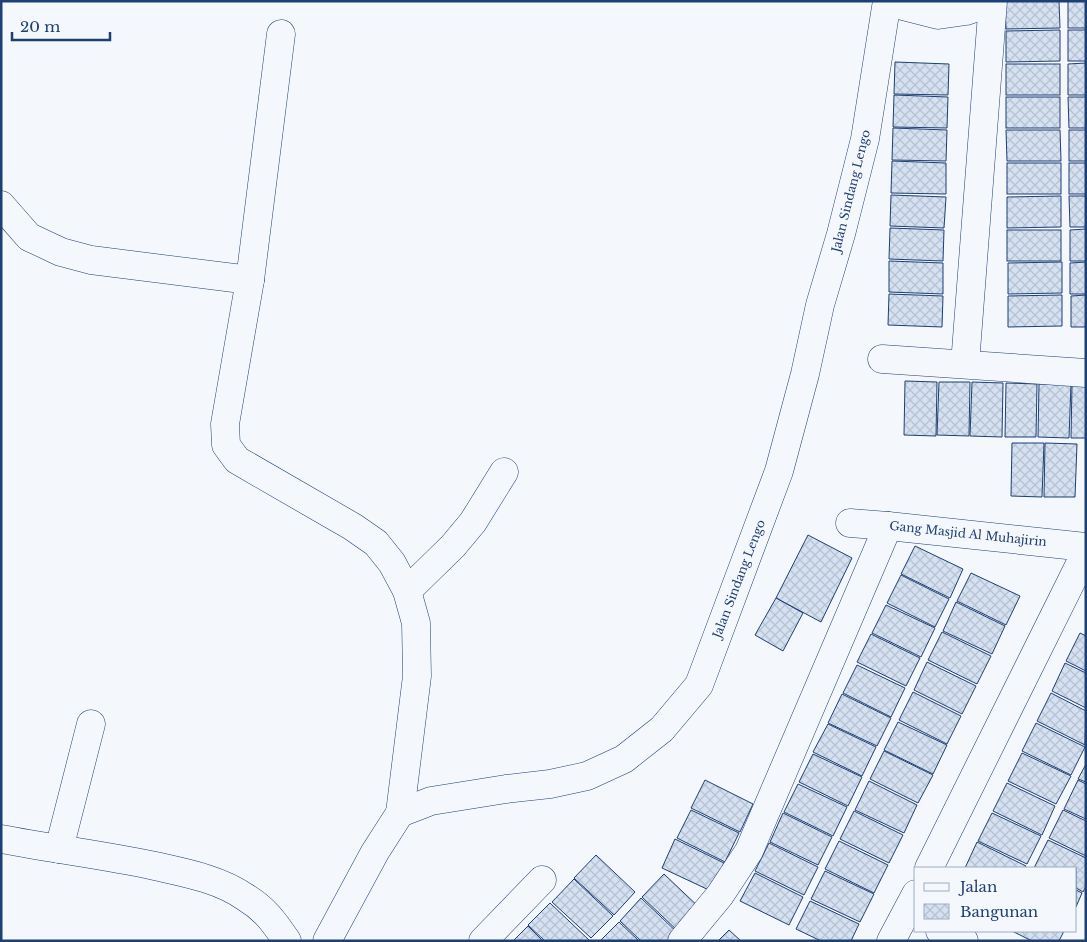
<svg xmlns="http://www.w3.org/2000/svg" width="1087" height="942" font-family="'Libre Baskerville',serif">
<defs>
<pattern id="building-cross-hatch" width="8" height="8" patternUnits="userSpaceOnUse" patternTransform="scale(1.25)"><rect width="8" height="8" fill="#d5e0f0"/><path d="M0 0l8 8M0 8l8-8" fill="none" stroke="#b6c1d1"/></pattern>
</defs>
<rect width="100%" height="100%" fill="#f4f7fb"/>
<g fill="url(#building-cross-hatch)" stroke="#1d3f73">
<polygon points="1005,1 1059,1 1060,28 1006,29"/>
<rect x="1068" y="1" width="18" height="27"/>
<polygon points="1060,30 1060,61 1006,62 1006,31"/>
<rect x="1068" y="30" width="18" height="31"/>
<polygon points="895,62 949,64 948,95 894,94"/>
<polygon points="1086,63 1086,95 1068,95 1068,64"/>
<rect x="1006" y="64" width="54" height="31"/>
<polygon points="894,95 948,97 947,128 893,127"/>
<rect x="1006" y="97" width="54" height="31"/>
<polygon points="1068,97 1086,97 1086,128 1069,128"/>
<polygon points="893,128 947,130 946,161 892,160"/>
<polygon points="1006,130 1060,130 1061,161 1007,161"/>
<rect x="1069" y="130" width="17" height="31"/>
<polygon points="892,161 946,163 946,194 891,193"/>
<rect x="1007" y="163" width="54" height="31"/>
<rect x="1069" y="163" width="17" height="31"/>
<polygon points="891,195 946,197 944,228 890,226"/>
<polygon points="1061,196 1061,227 1007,228 1007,197"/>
<polygon points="1069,196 1086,196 1086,227 1070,227"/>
<polygon points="890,228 944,230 943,261 889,259"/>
<polygon points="1086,229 1086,261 1070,261 1070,230"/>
<rect x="1007" y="230" width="54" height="31"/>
<polygon points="889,261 943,263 943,294 889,292"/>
<polygon points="1062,262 1062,293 1008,294 1008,263"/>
<polygon points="1086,262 1086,294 1070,294 1070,263"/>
<polygon points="889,294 943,296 942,327 888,325"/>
<polygon points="1062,295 1062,326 1008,327 1008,296"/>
<polygon points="1086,295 1086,327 1071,327 1071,296"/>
<polygon points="905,381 937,382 936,436 904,435"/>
<polygon points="939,382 970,382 969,436 937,435"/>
<polygon points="972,382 1003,383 1002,437 970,436"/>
<polygon points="1006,383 1037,384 1036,437 1005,437"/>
<polygon points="1039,384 1071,384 1069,438 1038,437"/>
<polygon points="1072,384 1086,385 1086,438 1071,438"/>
<polygon points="1012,443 1044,443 1042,497 1011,496"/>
<polygon points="1045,443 1077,444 1075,497 1044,497"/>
<polygon points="808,535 852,558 821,622 776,598"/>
<polygon points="915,546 963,569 950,598 901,574"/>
<polygon points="971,573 1020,596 1006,625 957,601"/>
<polygon points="901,575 949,599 935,627 887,603"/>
<polygon points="776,598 803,613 783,651 755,635"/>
<polygon points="956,602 1005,626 992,654 943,631"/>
<polygon points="886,605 935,628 921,657 872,633"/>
<polygon points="942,632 991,656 977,684 928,660"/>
<polygon points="1080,633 1086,636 1086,671 1066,661"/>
<polygon points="871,634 920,658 906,686 857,662"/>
<polygon points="927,662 976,686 962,714 914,690"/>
<polygon points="1065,663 1086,673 1086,708 1052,691"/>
<polygon points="857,665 905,688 891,717 843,693"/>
<polygon points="913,692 961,716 947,744 899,720"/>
<polygon points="1051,693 1086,711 1085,745 1037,721"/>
<polygon points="842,694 891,718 877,746 828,723"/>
<polygon points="898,722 947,745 933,774 884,750"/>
<polygon points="1036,723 1085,747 1071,775 1022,751"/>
<polygon points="828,724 876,747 862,776 813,752"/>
<polygon points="884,751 933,775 918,803 870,779"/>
<polygon points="1022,753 1071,776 1056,804 1008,781"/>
<polygon points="813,754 862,777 848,806 799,782"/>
<polygon points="1086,764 1086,782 1078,779"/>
<polygon points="705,780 753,804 740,832 691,808"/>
<polygon points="1078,780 1086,784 1086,819 1064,809"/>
<polygon points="869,781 917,805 904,833 855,810"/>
<polygon points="1007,783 1055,806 1042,835 993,811"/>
<polygon points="798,784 847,807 833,836 784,812"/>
<polygon points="691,810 739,833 725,862 677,838"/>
<polygon points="1063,810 1086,821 1086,856 1049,838"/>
<polygon points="854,811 903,835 889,863 840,839"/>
<polygon points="783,813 832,837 818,865 770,842"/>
<polygon points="992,813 1041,836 1027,864 978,841"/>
<polygon points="675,839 724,863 711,891 662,868"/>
<polygon points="1048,840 1086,858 1086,886 1083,892 1076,888 1076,868 1034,868"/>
<polygon points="839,841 888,865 874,893 825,869"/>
<polygon points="977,842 1026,866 1025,868 965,868"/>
<polygon points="769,843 818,867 804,895 755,871"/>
<polygon points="596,855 635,892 614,915 574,878"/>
<polygon points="825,871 874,894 860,922 811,899"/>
<polygon points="755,873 803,897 789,925 740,901"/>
<polygon points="664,874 703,911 681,934 642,897"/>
<polygon points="574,879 613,916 591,938 552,902"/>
<polygon points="1076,890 1082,893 1076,907"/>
<polygon points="641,898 680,935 675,941 641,941 620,921"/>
<polygon points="810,901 859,924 851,941 821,941 796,929"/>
<polygon points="550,903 589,940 589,941 545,941 528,925"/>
<polygon points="619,922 639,941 600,941"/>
<polygon points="528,926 543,941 513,941"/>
<polygon points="729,930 741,941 718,941"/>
<polygon points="1012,931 1064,931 1059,941 1032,941"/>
</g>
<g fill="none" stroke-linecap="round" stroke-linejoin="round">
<defs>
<g id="minor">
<polyline points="887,2 938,15 966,11 992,2"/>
<polyline points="281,34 250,280 225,424 226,445 237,460 353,527 376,543 392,563 407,591 416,623 417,676 400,813"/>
<polyline points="1,205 29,237 61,252 91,260 250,280"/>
<polyline points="882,359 1086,373"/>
<polyline points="965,364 993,1"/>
<polyline points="850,523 888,526 1086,547"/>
<polyline points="407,591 453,546 473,522 504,472"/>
<path d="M1,839C53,849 104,855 155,866C186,873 219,879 245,897C265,909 274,922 287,941"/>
<polyline points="59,849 91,724"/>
<polyline points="929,868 1086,552"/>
<polyline points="940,931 964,941"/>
<polyline points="327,941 375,852 400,813 431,801 506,789 550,784 587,776 624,759 662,729 699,685 779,471 805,374 820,305 841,234 865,139 887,1"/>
<polyline points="483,941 542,880"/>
<polyline points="682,941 720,895 749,851 888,526"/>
<polyline points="891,941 916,894"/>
</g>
</defs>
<use href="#minor" stroke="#1d3f73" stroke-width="29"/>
<use href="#minor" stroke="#f4f7fb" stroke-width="28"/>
</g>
<g text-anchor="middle" stroke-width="4" stroke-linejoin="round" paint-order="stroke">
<g font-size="12" fill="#1d3f73" stroke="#f4f7fb">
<text transform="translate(851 191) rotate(-76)" y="4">Jalan Sindang Lengo</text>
<text transform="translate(968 534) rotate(6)" y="4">Gang Masjid Al Muhajirin</text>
<text transform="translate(739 579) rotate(-69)" y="4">Jalan Sindang Lengo</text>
</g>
</g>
<rect width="1087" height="942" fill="none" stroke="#1d3f73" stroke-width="5"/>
<rect x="914" y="867" width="162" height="65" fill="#f4f7fb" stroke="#9eadc5"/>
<rect x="924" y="883" width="25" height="8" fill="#f4f7fb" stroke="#9eadc5"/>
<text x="960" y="892" font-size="15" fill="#1d3f73">Jalan</text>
<rect x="924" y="904" width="25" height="15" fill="url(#building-cross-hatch)" stroke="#9eadc5"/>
<text x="960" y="917" font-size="15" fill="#1d3f73">Bangunan</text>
<path d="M12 32v8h98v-8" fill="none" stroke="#1d3f73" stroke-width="2.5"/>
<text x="20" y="32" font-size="15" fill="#1d3f73" stroke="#f4f7fb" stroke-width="4" paint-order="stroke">20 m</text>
</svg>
